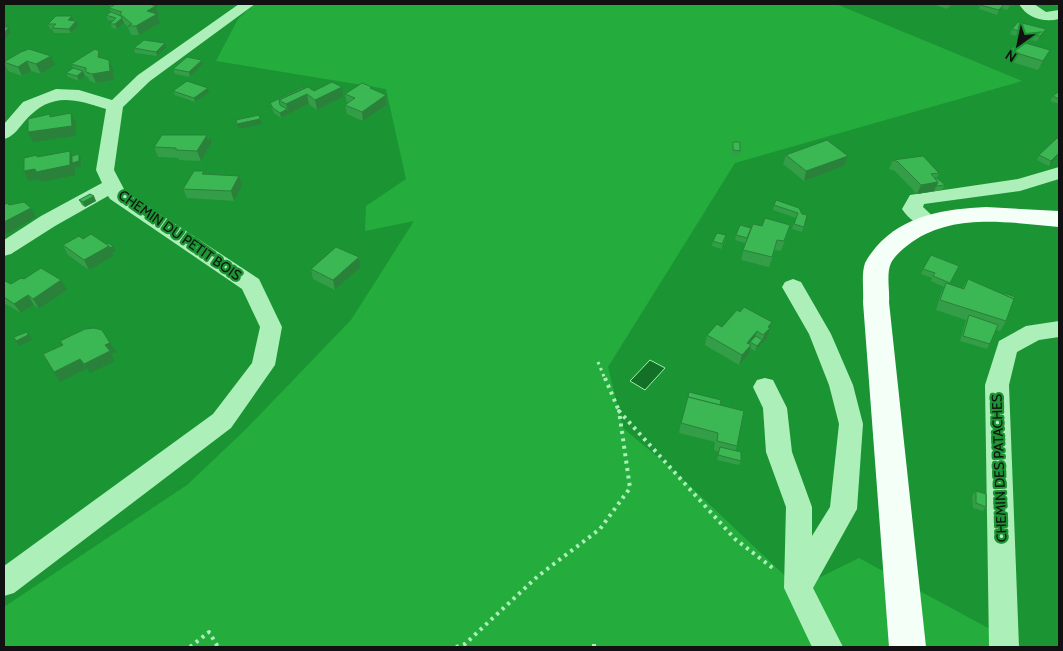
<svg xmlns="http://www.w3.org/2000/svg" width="1063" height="651" font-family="Cabin,sans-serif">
<rect width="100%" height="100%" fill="#1b9433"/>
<polygon fill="#24ad3d" points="254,4 836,4 1022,81 735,163 608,367 623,428 672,469 798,588 859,558 1023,647 4,647 4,607 187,485 245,430 351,320 414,221 365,231 366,206 406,179 386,89 216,61 238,19"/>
<polygon fill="#127126" stroke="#9ff1ad" points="650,360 665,368 645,390 630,381"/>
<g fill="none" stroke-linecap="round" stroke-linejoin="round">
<polyline stroke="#acefb8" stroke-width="3" stroke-dasharray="2.5 4" stroke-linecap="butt" points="598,362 605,379"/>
<g stroke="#acefb8" stroke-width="4" stroke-dasharray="3 4.5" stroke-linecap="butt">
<polyline points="605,378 619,411"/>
<polyline points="594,644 594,647"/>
<polyline points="190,647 209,632 218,647"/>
<polyline points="456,647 465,644 538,576 600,529 630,488 619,411 735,539 774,569"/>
</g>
<g fill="#acefb8" fill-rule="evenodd">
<path d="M239,4H255L150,81L123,107L114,170L125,191L259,279L282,327L275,365L231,428L14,593L4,596V566L213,414L252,363L260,327L242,289L110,199L108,196L55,226L11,254L4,256V240L41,216L102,183L96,170L106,109C72,98 50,92 24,122C18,129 13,137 4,139V124L23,102L56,89L79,90L112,100L138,75Z"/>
<path d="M1019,4H1034L1046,12L1059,10V19C1044,23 1027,18 1019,4Z"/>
<path d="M1059,167V179L1020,191L924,204L923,207L939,222L936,227C923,230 909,220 902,209L910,195L1018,179Z"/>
<polygon points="793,279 801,282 831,334 853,385 863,424 857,509 813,588 843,647 812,647 784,588 786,507 766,452 763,408 753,387 757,380 765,378 773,380 787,408 792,452 812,507 812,536 830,507 839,424 829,385 809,334 782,287 785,282"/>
<polygon points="1059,321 1059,337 1039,340 1017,352 1009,385 1019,647 989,647 985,385 999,341 1026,326"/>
</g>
<path fill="#f4fff7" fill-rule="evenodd" d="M986,207L1059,211V227C1011,223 955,212 912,242C905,247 895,255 891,263C886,274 890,291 889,302L926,647H889L863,302C864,290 861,275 865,263C868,257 872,252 876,247C904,215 945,209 986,207Z"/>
</g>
<g fill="#339e47">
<polygon points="109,4 157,4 158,7 156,8 159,15 158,16 160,23 139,35 131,35 128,27 124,23 117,29 112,28 110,24 113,21 108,20 106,15 111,13 109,8 110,7"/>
<polygon points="933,4 952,4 947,9"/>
<polygon points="979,4 1011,4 1007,10 1002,8 997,15 979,9 980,6 978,5"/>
<polygon points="1048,4 1059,4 1057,6"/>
<polygon points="74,21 78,25 71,33 54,33 52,29 50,29 48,24"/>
<polygon points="1012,29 1044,33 1037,41 1029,40 1010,34"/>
<polygon points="165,43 167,47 157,56 135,53 134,48"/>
<polygon points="1050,50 1045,60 1038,70 1006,60 1010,51"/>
<polygon points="21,52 55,65 41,74 31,71 22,76 8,71 4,62"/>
<polygon points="101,58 113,69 114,80 96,83 90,81 88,77 85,76 79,81 68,77 66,73 73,68 71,64"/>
<polygon points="202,60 203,64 190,77 175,74 173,69"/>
<polygon points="372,87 372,90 386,95 387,105 363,121 347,114 345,105 347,103 345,94"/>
<polygon points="304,88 314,91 343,97 317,110 309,104 281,118 274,113 270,103"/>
<polygon points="173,91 209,93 195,102 175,95"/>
<polygon points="1059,92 1059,104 1050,101 1053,96"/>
<polygon points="207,137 212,142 201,161 179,160 179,158 158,157 154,147"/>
<polygon points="1059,139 1059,155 1049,166 1037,160 1039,155"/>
<polygon points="733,142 740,151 739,156 732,155"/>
<polygon points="786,155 848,156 844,166 804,181 783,164"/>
<polygon points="893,160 939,173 937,178 945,185 942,190 917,194 895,171 889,169"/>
<polygon points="242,186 234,201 187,198 183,189"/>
<polygon points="79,200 96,201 85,207 82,205"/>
<polygon points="774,205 807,215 802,232 792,229 796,218 773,210"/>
<polygon points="751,228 787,235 781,251 775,250 769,267 741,260 745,243 735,240 736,235"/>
<polygon points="726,235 725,240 721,249 712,246 713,241"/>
<polygon points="83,239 116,251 112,253 114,256 89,270 68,255 63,245"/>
<polygon points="359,257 361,267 335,290 313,279 311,269"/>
<polygon points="959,266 949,284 962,289 968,279 1006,321 1000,331 996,330 987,349 960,341 966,320 936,310 941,293 944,287 931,281 932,278 921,274 923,269"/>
<polygon points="24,279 67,290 39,309 34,305 21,313 4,303 4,282 11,284"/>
<polygon points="740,312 772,322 767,338 755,351 750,348 749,354 739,365 705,345 707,335 722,327"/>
<polygon points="720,405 737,446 735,451 741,461 739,465 717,460 719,452 714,450 715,442 679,433 681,423"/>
<polygon points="976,491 986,507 983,511 973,508 972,496"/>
</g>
<g fill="#29813a">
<polygon points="149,4 157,4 158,7 156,8 159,15 158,16 160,23 139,35 136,26 147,11"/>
<polygon points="1004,4 1002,8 997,15 999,10"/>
<polygon points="72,16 74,21 68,20"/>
<polygon points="122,18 124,23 117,29 115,24"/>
<polygon points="76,21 78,25 71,33 69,29"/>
<polygon points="7,25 11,32 4,40 4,33 5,27"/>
<polygon points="1046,29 1044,33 1037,41 1040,36"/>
<polygon points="165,43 167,47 157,56 156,52"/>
<polygon points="1050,50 1045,60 1038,70 1043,61"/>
<polygon points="51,56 55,65 41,74 36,64"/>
<polygon points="109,60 113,69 114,80 96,83 92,74"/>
<polygon points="202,60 203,64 190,77 189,72"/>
<polygon points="27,61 31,71 22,76 18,67"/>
<polygon points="83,71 85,76 79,81 77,76"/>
<polygon points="342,87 343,97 317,110 315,100"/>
<polygon points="208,88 209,93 195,102 194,98"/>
<polygon points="307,94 309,104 289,114 286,104"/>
<polygon points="386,95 387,105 363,121 362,112"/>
<polygon points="287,109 289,114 281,118 280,113"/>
<polygon points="71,113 76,122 76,136 33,142 28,132"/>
<polygon points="260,119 262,124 239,129 237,124"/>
<polygon points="207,135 208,140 210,137 212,142 201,161 197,151"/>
<polygon points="70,151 74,160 79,154 81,159 81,166 75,167 75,175 41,182 39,179 29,181 24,171"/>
<polygon points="1059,153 1059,155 1049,166 1051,161"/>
<polygon points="848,156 844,166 804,181 806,171"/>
<polygon points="239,176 242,186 234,201 231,191"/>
<polygon points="938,182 934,191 917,194 921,185"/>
<polygon points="94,196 96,201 85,207 83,202"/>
<polygon points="31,208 36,217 4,235 4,222"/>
<polygon points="109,246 113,246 116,251 112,253 114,256 89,270 84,260"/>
<polygon points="359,257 361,267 335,290 333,280"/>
<polygon points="61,280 67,290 39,309 33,299"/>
<polygon points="28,295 34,305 21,313 14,304"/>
<polygon points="772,322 767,338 755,351 757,346 762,340 768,327"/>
<polygon points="757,331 754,341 750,342 749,347 747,343"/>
<polygon points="27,332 32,340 19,346 16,341"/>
<polygon points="110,343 116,352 111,354 115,361 90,373 84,364 105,345"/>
<polygon points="751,345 749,354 739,365 742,355"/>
<polygon points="80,359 86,369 60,382 54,372"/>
</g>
<g fill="#3bb853" stroke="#29813a">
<polygon points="111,4 149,4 156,6 147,11 157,14 136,26 128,26 132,24 120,14 122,12 109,8 114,5"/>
<polygon points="981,4 1010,4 1009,5 1004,4 999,10 980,5"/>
<polygon points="111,12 121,16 122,18 115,24 110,24 116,18 106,15"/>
<polygon points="56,16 72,16 68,20 76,21 69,29 52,28 56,24 48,24"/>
<polygon points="1018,22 1046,29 1040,36 1031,35 1012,29"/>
<polygon points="4,25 7,25 5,27 9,27 4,33"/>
<polygon points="144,40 165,43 156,52 134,48"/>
<polygon points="1018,41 1050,50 1043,61 1010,51"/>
<polygon points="29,49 51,56 36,64 27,61 18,67 4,62 21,52"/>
<polygon points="95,49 99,51 98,57 109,60 110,71 92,74 86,72 86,68 71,64"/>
<polygon points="187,57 202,60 189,72 173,69"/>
<polygon points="73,68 83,71 77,76 66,73"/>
<polygon points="187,81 208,88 194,98 173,91"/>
<polygon points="332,82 342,87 315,100 307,94 286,104 279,100 308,87 314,91"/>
<polygon points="362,83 372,87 370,88 386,95 362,112 345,105 355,98 345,94"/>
<polygon points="303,87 304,88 279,100 280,105 287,109 280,113 273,108 270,103"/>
<polygon points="1058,92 1059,92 1059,99 1053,96"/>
<polygon points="71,113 72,126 28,132 28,119 50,114 50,117"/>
<polygon points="259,115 260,119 237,124 236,120"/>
<polygon points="162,135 207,135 197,151 176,150 176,148 154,147"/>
<polygon points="1057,138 1059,139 1059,153 1051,161 1039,155"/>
<polygon points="827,140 848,156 806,171 786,155"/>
<polygon points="733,142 740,142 740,151 733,150"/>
<polygon points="70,151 70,165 36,172 35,169 24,171 24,158 37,155 37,157"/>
<polygon points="79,154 79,161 72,163 72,156"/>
<polygon points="923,156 939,173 931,174 938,182 921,185 898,162 893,160"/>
<polygon points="194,171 204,171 202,174 239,176 231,191 183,189"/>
<polygon points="935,178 937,178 945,185 936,186 938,182"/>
<polygon points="90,194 94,196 83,202 79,200"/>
<polygon points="776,200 799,208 802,214 807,215 804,227 794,224 798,213 774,205"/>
<polygon points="24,202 31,208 4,222 4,205 7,203 9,205"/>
<polygon points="765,218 790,225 784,241 777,240 772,257 743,250 753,224 762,226"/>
<polygon points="740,225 751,228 747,238 736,235"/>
<polygon points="717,233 726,235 722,244 713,241"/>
<polygon points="91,234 109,246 84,260 63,245 79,236 83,239"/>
<polygon points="108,243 113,246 110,248 109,246 106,244"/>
<polygon points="336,247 359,257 333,280 311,269"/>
<polygon points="931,255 959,266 950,283 933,276 935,273 923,269"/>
<polygon points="41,268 61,280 33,299 28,295 14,304 4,297 4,282 5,281 11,284 21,278 24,279"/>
<polygon points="968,279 1014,299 1006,321 940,300 946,283 964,289"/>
<polygon points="1004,293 1015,297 1014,299 1003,294"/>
<polygon points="744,307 772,322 768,327 770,328 763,335 757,331 747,343 751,345 742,355 707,335 717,324 722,327 737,310 740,312"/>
<polygon points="969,315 998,325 990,344 963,336"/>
<polygon points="94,328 102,330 110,343 105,345 110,351 84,364 80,359 54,372 43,354 63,345 60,341 85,329"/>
<polygon points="27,332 28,335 16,341 14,337"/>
<polygon points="756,336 762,340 757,346 750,342"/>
<polygon points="689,392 721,400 720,405 688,397"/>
<polygon points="688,397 744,411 737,446 717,441 718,433 681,423"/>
<polygon points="720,447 741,452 741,461 718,455"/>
<polygon points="976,491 986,494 986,507 976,503"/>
</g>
<g text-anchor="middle" stroke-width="4.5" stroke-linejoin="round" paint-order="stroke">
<g font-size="14" fill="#111" stroke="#1b9433">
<text transform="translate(180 235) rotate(35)" y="5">CHEMIN DU PETIT BOIS</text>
<text transform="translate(999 468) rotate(-92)" y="5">CHEMIN DES PATACHES</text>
</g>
</g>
<rect width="1063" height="651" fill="none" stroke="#111111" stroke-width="10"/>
<g transform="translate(1018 45) rotate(213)" stroke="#1b9433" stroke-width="4" paint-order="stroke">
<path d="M0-4L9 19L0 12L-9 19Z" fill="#111111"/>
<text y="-8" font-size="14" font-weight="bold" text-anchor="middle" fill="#111111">N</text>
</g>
</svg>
